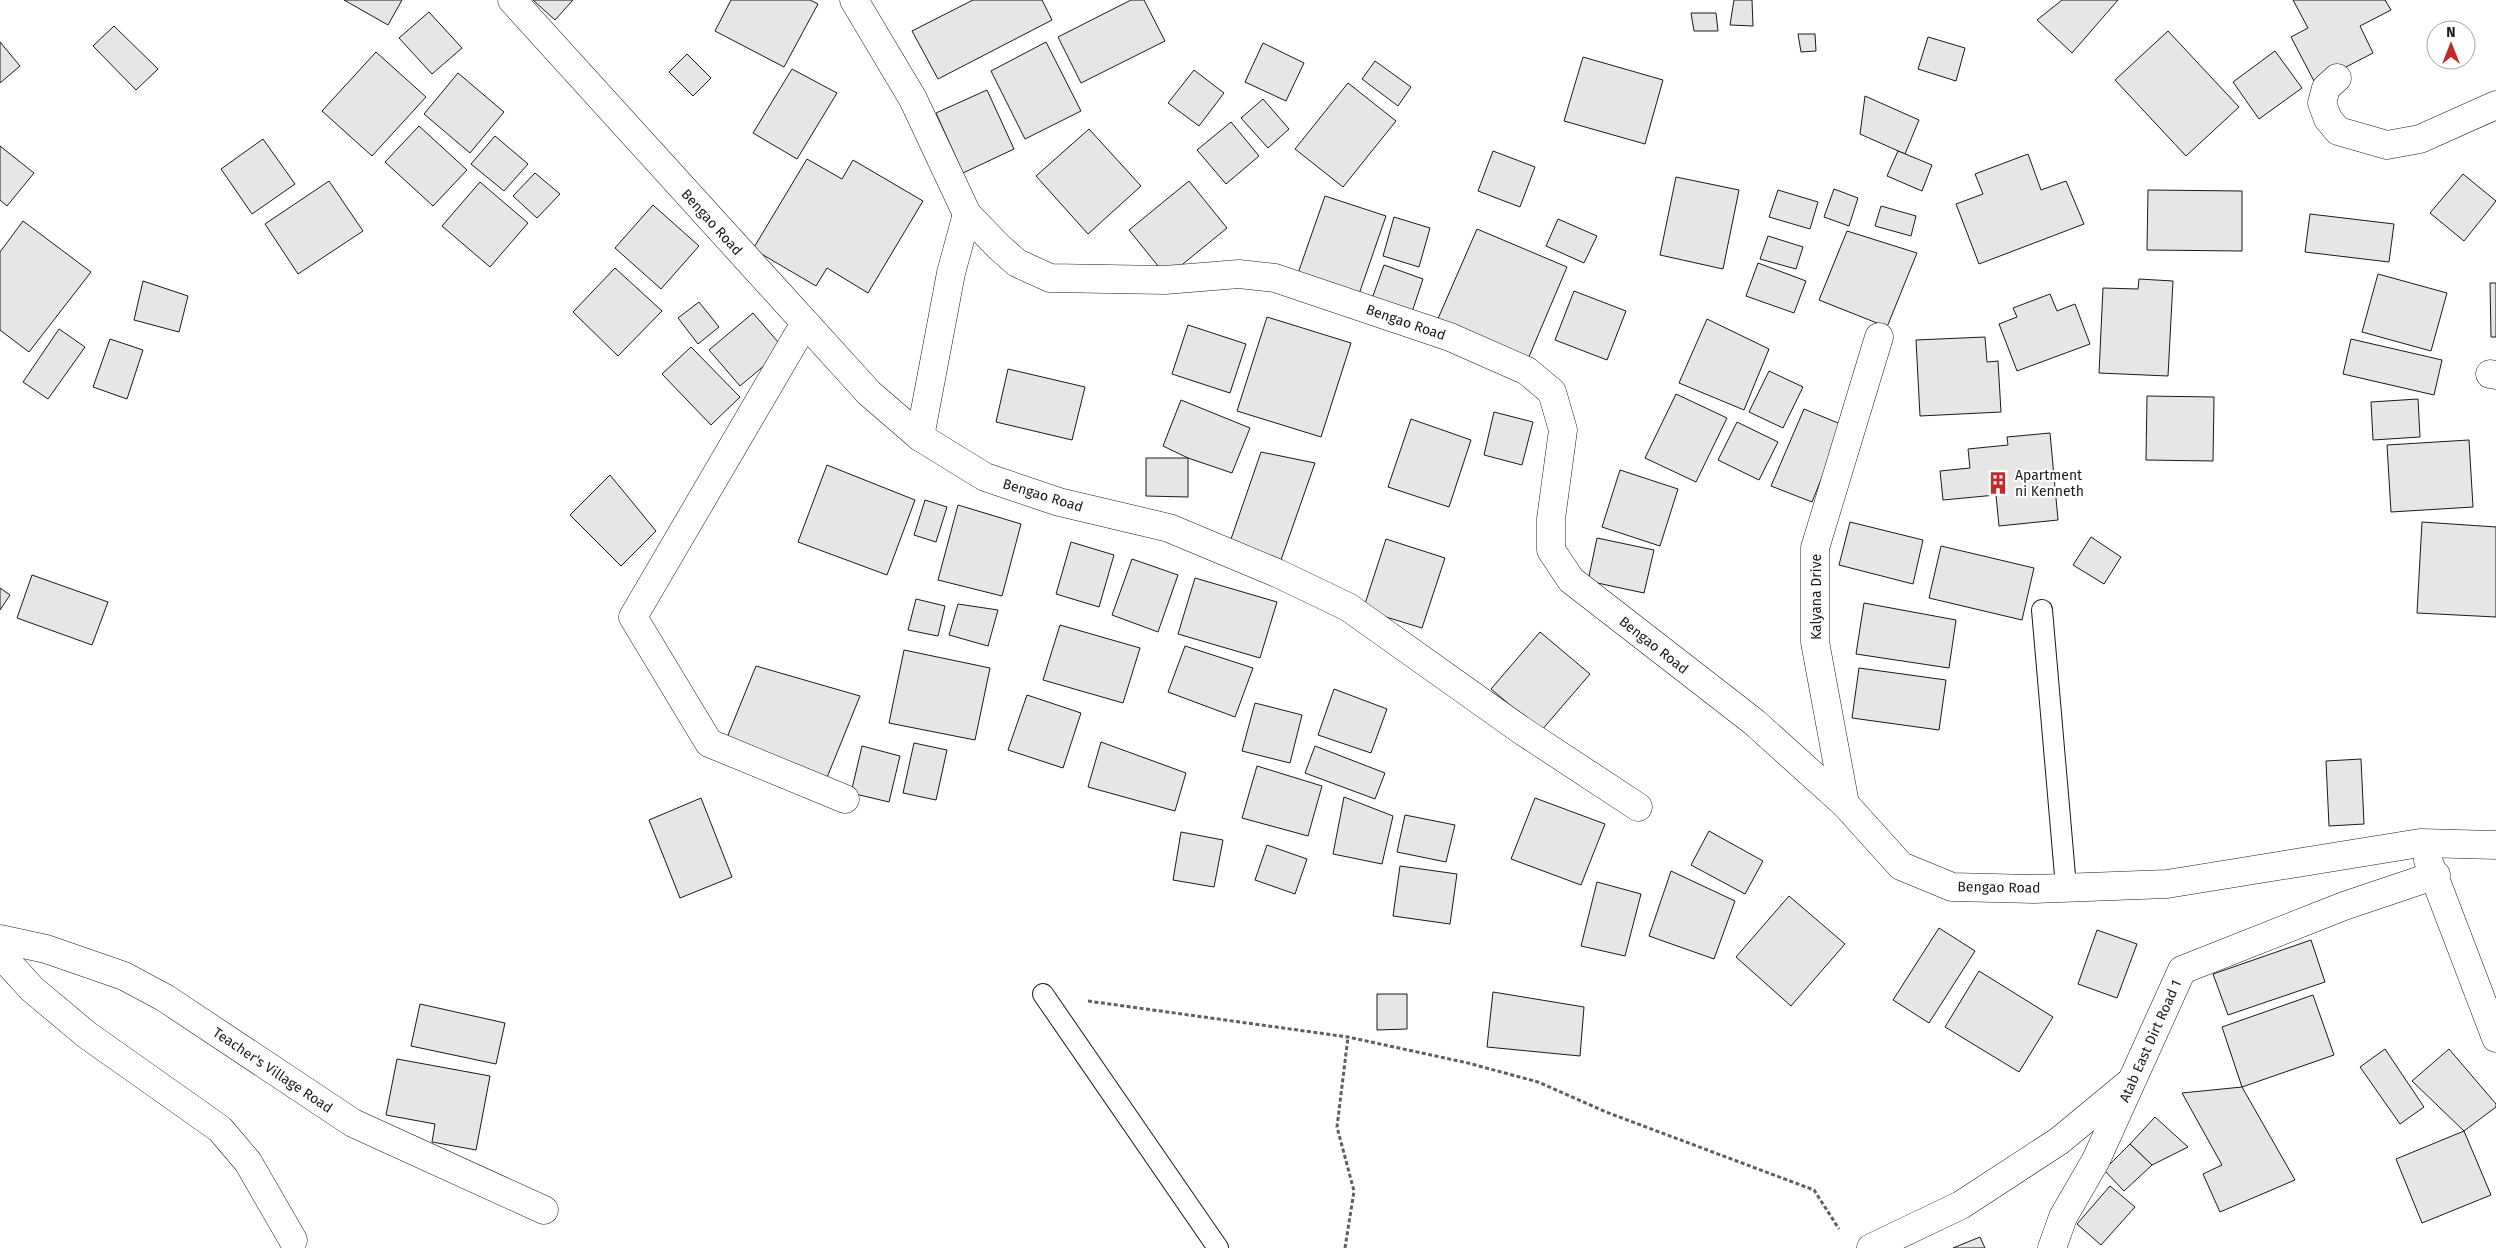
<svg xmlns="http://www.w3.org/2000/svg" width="2496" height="1248" font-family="'Fira Sans',sans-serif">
<rect width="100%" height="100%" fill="#fff"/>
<g fill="#e6e6e6" stroke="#1a1a1a">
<polygon points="344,0 402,0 388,25"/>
<polygon points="533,0 573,0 555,20"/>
<polygon points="731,0 810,0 818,4 784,67 715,31"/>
<polygon points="973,0 1042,0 1052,20 938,79 912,31"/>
<polygon points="1131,0 1144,0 1165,41 1081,83 1058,37"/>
<polygon points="1734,0 1752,0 1753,26 1730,25"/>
<polygon points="2062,0 2118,0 2072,53 2037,20"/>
<polygon points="2293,0 2385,0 2391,10 2360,26 2373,53 2315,83 2291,37 2308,28"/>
<polygon points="429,12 462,48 432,74 399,38"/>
<polygon points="1691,13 1716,13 1718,31 1694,31"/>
<polygon points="114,26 158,69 136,90 93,46"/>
<polygon points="2168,31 2239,107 2186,156 2115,80"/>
<polygon points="1798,34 1815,34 1816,51 1801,52"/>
<polygon points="1928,37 1965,48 1956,81 1918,69"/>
<polygon points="0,42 20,66 0,83"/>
<polygon points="1046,42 1081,111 1025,139 991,71"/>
<polygon points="1263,43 1304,63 1286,101 1245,82"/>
<polygon points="2275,51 2302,88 2259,119 2233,82"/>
<polygon points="376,52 426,97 372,156 322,111"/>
<polygon points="687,54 711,78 693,96 669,72"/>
<polygon points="1583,57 1663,80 1645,144 1564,121"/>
<polygon points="1375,61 1411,87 1398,106 1362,79"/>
<polygon points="792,69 837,93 797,159 753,133"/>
<polygon points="1194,70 1224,93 1199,126 1168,103"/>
<polygon points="458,73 504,112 470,153 424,114"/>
<polygon points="1348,83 1396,121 1343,187 1295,149"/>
<polygon points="987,90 1014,149 963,173 936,113"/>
<polygon points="1865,96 1919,120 1905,154 1860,134"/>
<polygon points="1263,99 1289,129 1268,148 1241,118"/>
<polygon points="1231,122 1259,156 1226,184 1197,150"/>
<polygon points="419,126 467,170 433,206 385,162"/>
<polygon points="1089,129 1141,186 1088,234 1036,176"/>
<polygon points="495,136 528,164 504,191 471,164"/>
<polygon points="263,139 295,184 252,214 221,169"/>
<polygon points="0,146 34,173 7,206 0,200"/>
<polygon points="1493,151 1535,167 1520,207 1478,191"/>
<polygon points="1898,151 1932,165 1922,191 1887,176"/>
<polygon points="2028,154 2041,190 2066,181 2084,224 1979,264 1956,204 1983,194 1975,174"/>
<polygon points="807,159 842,179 853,160 923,201 868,293 827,268 816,286 753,249"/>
<polygon points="535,173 560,194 537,218 513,196"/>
<polygon points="2463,174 2496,201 2464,241 2430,213"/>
<polygon points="1676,177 1739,190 1723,269 1660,255"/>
<polygon points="329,181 363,231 298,274 265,224"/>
<polygon points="1189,181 1227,228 1167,277 1129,230"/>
<polygon points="480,182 528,223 490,267 442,226"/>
<polygon points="1834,189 1858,198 1849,226 1824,217"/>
<polygon points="1778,190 1818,202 1810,229 1769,217"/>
<polygon points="2148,190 2242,191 2242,251 2147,250"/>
<polygon points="1325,196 1386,216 1357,300 1296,279"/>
<polygon points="653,205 699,246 661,289 615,248"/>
<polygon points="1881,206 1916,216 1911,236 1875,226"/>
<polygon points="2310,214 2394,224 2389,262 2305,252"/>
<polygon points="1394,217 1430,228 1419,267 1383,256"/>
<polygon points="1558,219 1597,236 1584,263 1546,246"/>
<polygon points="23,221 91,272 29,352 0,330 0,252"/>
<polygon points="1477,229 1567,267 1528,359 1437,321"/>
<polygon points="1847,231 1917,253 1887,327 1819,300"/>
<polygon points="1768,236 1803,247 1796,269 1760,259"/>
<polygon points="1758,263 1806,281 1794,313 1746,296"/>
<polygon points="1384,265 1423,279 1409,321 1369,307"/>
<polygon points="615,268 662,311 618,356 573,312"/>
<polygon points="2378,274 2447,293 2431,351 2362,332"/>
<polygon points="2139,279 2173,281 2168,376 2099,373 2103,288 2138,289"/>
<polygon points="143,281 188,296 179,332 134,320"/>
<polygon points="2490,283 2496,283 2496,337 2491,337"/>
<polygon points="1574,291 1626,311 1607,360 1555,340"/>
<polygon points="2050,294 2057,311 2075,304 2090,344 2017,371 1999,324 2017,317 2013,308"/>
<polygon points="699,302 719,327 698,344 678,318"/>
<polygon points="753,313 784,349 740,386 709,350"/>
<polygon points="1267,317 1351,343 1321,437 1237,411"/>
<polygon points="1707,319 1769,349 1744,410 1679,383"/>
<polygon points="1188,325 1246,344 1230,393 1172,374"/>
<polygon points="59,329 85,347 48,399 23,382"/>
<polygon points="1985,337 1987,362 1998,361 2001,412 1920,416 1916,340"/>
<polygon points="110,339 143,350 127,399 93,387"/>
<polygon points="2351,339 2442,360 2434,395 2343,374"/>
<polygon points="691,347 740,397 711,425 662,374"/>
<polygon points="1008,369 1085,387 1072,440 996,422"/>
<polygon points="1769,371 1803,387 1783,428 1749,412"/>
<polygon points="1676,394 1727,418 1696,482 1645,458"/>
<polygon points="2147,396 2214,397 2213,461 2146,460"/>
<polygon points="2418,399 2420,437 2373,440 2371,402"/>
<polygon points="1181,400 1250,428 1232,473 1188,458 1163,446"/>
<polygon points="1804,409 1843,425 1812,502 1771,486"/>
<polygon points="1494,412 1533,422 1522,465 1484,455"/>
<polygon points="1411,419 1471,440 1449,507 1388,487"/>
<polygon points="1737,422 1778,442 1759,480 1718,460"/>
<polygon points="2050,433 2058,520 1999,526 1996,495 1943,500 1940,471 1970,468 1968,449 2008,445 2007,437"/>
<polygon points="2469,440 2473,507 2391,512 2387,445"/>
<polygon points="1261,452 1315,463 1281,560 1230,542"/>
<polygon points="1146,458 1188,458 1188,497 1146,496"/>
<polygon points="827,465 915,500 887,575 798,542"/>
<polygon points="1620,470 1678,489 1660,546 1602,527"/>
<polygon points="610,475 656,531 621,566 570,515"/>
<polygon points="925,500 947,507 936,542 914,535"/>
<polygon points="958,505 1021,524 1002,596 938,580"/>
<polygon points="1850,522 1923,540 1913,584 1839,565"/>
<polygon points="2422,522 2496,527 2496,617 2417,613"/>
<polygon points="2091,537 2121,557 2104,584 2073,565"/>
<polygon points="1597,538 1654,550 1644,593 1588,581"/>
<polygon points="1386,539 1445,558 1422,628 1363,610"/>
<polygon points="1071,542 1114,555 1099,607 1056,594"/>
<polygon points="1941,546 2034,568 2022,620 1929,598"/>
<polygon points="1132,559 1178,575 1158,632 1112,615"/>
<polygon points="32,575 108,602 92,645 17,618"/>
<polygon points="1195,578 1277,602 1260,658 1178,634"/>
<polygon points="0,588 10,595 0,610"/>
<polygon points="916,599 945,606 938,636 908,630"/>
<polygon points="1864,603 1956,620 1949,668 1856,654"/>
<polygon points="958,604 998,610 988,646 949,635"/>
<polygon points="1060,625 1140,648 1123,703 1043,680"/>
<polygon points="1540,632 1590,674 1541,731 1491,689"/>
<polygon points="1185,646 1253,668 1235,717 1168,692"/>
<polygon points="904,650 990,668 975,740 889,723"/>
<polygon points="756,666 860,696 826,780 726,740"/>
<polygon points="1859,668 1946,680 1939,730 1852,718"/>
<polygon points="1334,689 1387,709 1371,753 1318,735"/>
<polygon points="1027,695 1081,713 1063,768 1008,750"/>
<polygon points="1255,703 1302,715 1290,763 1242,751"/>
<polygon points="1101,742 1186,773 1175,811 1088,787"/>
<polygon points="914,743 947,750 936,800 903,793"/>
<polygon points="862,746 900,756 889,802 851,793"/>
<polygon points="1315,746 1385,773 1375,799 1305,773"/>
<polygon points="2361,759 2364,824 2329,826 2326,761"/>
<polygon points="1257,766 1322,786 1308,836 1242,818"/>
<polygon points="1344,797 1393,816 1382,864 1333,854"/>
<polygon points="701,798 732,877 680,898 649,820"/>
<polygon points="1535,798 1605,824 1581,885 1511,859"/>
<polygon points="1405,815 1455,825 1446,862 1397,852"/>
<polygon points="1709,831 1763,861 1745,894 1691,865"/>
<polygon points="1181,832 1223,840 1214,887 1173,880"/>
<polygon points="1267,845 1307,859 1295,894 1255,880"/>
<polygon points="1400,866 1457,874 1450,924 1393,916"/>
<polygon points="1671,871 1735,901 1714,959 1649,936"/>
<polygon points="1597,882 1641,894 1625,956 1581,946"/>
<polygon points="1789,896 1845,944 1791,1006 1736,957"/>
<polygon points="1939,928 1975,951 1929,1023 1893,1000"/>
<polygon points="2097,930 2137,944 2117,998 2078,984"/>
<polygon points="2311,940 2325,982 2228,1015 2213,974"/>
<polygon points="1979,971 2053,1017 2019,1072 1945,1027"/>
<polygon points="1493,992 1584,1007 1580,1056 1487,1047"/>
<polygon points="1377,994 1407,994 1407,1029 1377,1030"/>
<polygon points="2313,995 2334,1055 2242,1087 2222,1027"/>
<polygon points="420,1004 505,1023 496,1064 411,1046"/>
<polygon points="2385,1049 2424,1107 2400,1124 2360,1067"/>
<polygon points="2449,1049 2496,1104 2496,1107 2464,1131 2412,1081"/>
<polygon points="397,1059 490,1076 476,1150 432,1142 435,1124 386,1115"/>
<polygon points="2242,1087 2295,1180 2220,1212 2203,1174 2222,1165 2182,1093"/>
<polygon points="2155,1117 2188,1147 2152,1165 2130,1144"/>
<polygon points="2464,1131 2491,1195 2422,1223 2396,1159"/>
<polygon points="2130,1144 2152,1165 2124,1191 2104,1170"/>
<polygon points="2110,1186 2135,1207 2101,1245 2077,1224"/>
<polygon points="1980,1237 1985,1248 1953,1248"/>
</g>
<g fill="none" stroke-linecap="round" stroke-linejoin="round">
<defs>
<g id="service">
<polyline points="2042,610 2066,887"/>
<polyline points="1043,994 1218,1248"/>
</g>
<g id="minor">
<polyline points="512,0 869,393 920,437 985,477 1059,502 1169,528 1277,573 1348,607 1521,730 1638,807"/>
<polyline points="854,0 913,99 967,214 999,247 1017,263 1050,278 1165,280 1239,274 1275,278 1450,337 1527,371 1552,392 1563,430 1551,519 1551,550 1571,580 1754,722 1845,804 1901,866 1952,887 2034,889 2167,884 2420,843 2496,845"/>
<polyline points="2337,78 2326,88 2322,103 2328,119 2338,131 2387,145 2420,139 2496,105"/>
<polyline points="805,323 633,617 709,743 845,799"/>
<polyline points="2490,374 2496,375"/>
<polyline points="920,437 951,273 967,214"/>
<polyline points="1845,804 1815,642 1815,548 1879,337"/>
<polyline points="2428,860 2496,1038"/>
<polyline points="0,939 46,949 124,976 165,998 353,1123 544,1210"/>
<polyline points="0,954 32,989 87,1035 220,1129 248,1162 293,1240"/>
<polyline points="1871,1248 1961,1205 2059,1141 2128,1084"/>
<polyline points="2052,1248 2063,1217 2096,1160 2182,970 2344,906 2436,875"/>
</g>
</defs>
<use href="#service" stroke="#1a1a1a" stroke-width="22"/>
<use href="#minor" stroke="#1a1a1a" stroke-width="29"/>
<g stroke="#5f5f5f" stroke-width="3" stroke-dasharray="4 2.5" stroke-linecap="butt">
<polyline points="1088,1001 1348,1037 1468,1063 1538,1082 1606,1112 1814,1190 1839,1229"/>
<polyline points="1345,1248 1354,1191 1337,1127 1348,1037"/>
</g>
<use href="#service" stroke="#fff" stroke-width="20"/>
<use href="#minor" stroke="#fff" stroke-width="28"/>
</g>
<defs>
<symbol id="building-bare" viewBox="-9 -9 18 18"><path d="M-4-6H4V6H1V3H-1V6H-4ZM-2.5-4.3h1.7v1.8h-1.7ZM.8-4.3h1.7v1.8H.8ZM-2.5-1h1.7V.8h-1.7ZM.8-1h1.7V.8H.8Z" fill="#c62828" stroke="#fff" stroke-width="2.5" paint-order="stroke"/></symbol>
</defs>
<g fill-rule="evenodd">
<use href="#building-bare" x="1982" y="467" width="32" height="32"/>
</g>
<g text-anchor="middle" stroke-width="4" stroke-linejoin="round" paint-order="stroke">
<g font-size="14" fill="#1a1a1a" stroke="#fff">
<text transform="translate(712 222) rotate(48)" y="5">Bengao Road</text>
<text transform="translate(1406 322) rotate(19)" y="5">Bengao Road</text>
<text transform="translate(1043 495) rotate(17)" y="5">Bengao Road</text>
<text transform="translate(1816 597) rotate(-90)" y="5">Kalyana Drive</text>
<text transform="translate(1654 645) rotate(38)" y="5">Bengao Road</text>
<text transform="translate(1999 887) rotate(1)" y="5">Bengao Road</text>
<text transform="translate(2150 1041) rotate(-66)" y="5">Atab East Dirt Road 1</text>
<text transform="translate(273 1070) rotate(34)" y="5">Teacher's Village Road</text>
</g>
<g font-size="14" fill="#1a1a1a" stroke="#fff" text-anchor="start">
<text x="2015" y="480">Apartment<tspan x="2015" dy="16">ni Kenneth</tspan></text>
</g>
</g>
<g transform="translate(2451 45)"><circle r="24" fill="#ffffff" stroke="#a3a3a3"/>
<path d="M0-4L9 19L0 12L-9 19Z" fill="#c62828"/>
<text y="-8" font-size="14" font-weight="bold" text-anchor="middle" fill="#1a1a1a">N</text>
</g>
</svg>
